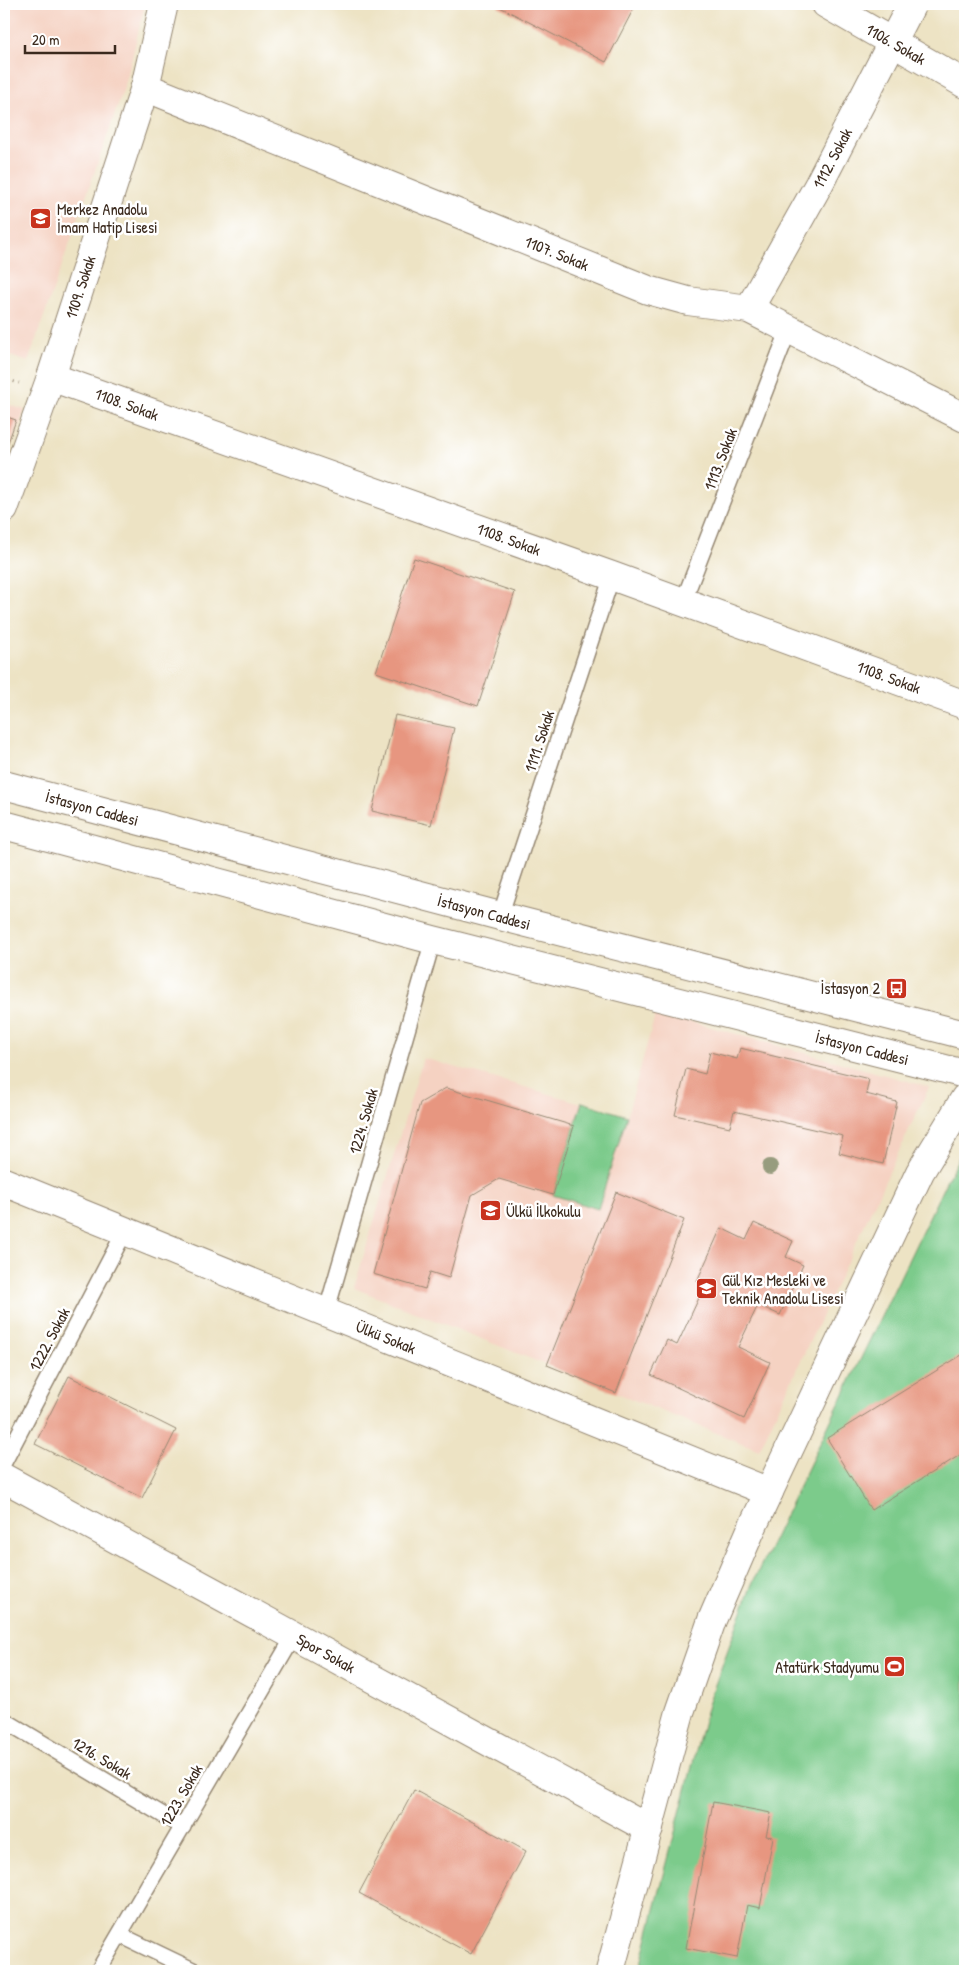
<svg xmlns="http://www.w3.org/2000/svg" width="969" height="1975" font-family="'Patrick Hand',sans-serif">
<rect width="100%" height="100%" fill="#fff"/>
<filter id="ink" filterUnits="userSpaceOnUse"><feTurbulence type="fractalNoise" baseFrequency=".02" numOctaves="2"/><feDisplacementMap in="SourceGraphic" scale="10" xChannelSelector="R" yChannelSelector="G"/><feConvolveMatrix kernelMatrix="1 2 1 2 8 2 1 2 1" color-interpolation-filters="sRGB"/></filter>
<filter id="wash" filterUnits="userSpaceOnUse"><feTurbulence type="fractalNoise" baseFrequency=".0096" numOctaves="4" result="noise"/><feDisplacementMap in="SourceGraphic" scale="20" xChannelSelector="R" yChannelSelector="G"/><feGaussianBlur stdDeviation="1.12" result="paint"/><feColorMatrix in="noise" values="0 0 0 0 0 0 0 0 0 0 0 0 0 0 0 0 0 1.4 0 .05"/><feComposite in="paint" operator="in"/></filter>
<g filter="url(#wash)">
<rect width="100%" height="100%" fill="#ede3c4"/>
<g fill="#f5d2c2">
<polygon points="4,4 145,4 126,82 28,362 4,354"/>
<polygon points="4,403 25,410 4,466"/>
<polygon points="656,1012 929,1087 759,1450 354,1288 423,1058 627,1116"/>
</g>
<g fill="#7bcb8b" stroke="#5b7a54">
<polygon points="582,1102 627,1116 598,1209 553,1195"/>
<polygon points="965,1146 965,1971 639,1971 709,1701 752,1584 947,1180"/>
</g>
<g id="blocks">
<g fill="#e79680">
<polygon points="499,4 636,4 606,62 498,6"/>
<polygon points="4,416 16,420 4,454"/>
<polygon points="414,558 515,592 478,706 376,672"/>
<polygon points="395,715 454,728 431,825 372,811"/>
<polygon points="740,1048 869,1079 866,1094 897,1102 883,1164 839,1153 843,1136 734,1111 730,1127 675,1115 686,1069 705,1074 710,1052 737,1059"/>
<polygon points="446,1088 574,1126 553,1195 499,1179 472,1195 449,1278 430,1272 425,1289 373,1274 420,1103"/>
<polygon points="616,1192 684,1220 616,1393 547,1365"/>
<polygon points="754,1223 793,1241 786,1257 803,1265 780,1315 758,1305 738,1347 770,1362 744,1419 651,1375 667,1340 677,1345 705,1285 697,1281 721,1228 746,1240"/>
<polygon points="965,1353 965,1452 871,1510 827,1438"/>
<polygon points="69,1376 176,1430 142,1498 35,1444"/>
<polygon points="414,1790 526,1851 471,1954 359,1893"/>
<polygon points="713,1802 771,1813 766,1836 773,1837 760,1908 747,1905 737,1958 686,1948"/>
</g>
</g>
</g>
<g filter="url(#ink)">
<use href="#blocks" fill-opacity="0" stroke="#948671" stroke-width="1"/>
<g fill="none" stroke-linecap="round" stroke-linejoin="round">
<defs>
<g id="service">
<polyline points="683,602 789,329"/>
<polyline points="500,916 612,576"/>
<polyline points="326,1313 433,940"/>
<polyline points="4,1462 125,1231"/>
<polyline points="4,1720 183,1827"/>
<polyline points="120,1935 195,1971"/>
<polyline points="98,1971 294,1636"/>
</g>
<g id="minor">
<polyline points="826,4 965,84"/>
<polyline points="145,87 648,290 688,301 749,309 965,418"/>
<polyline points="749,309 819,184 912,4"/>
<polyline points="51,377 612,576 965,705"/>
<polyline points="4,509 51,377 145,87 164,4"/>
<polyline points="4,1182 769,1492"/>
<polyline points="4,1478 649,1829"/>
</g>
<polyline id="tertiary" points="610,1971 680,1712 712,1620 750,1532 920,1172 965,1098"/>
<g id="secondary">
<polyline points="4,785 500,916 965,1035"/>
<polyline points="4,825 433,940 965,1074"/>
</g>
</defs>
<use href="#service" stroke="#948671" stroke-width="18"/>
<use href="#minor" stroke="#948671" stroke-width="30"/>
<use href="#tertiary" stroke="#948671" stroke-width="30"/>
<use href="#secondary" stroke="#948671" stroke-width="30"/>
<polyline stroke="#948671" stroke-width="3" stroke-dasharray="1 4" stroke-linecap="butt" points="4,379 19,383"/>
<use href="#service" stroke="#fff" stroke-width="15"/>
<use href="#minor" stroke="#fff" stroke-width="28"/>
<use href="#tertiary" stroke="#fff" stroke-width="28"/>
<use href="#secondary" stroke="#fff" stroke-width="28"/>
</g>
<circle fill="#979c7e" cx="770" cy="1167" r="8"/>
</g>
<defs>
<symbol id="school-square" viewBox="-11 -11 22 22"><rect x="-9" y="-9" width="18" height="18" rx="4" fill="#c8321e" stroke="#fff"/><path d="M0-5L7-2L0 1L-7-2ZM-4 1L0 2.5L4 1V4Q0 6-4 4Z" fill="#fff"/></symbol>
<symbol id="bus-square" viewBox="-11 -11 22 22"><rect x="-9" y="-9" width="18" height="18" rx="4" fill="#c8321e" stroke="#fff"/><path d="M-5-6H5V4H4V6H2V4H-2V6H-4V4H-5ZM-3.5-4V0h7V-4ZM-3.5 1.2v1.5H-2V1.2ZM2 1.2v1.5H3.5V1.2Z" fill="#fff"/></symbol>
<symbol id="stadium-square" viewBox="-11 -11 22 22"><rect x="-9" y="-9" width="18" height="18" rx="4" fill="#c8321e" stroke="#fff"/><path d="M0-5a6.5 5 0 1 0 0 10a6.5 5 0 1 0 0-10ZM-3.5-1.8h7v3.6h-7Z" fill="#fff"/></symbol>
</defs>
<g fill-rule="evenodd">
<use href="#school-square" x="28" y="206" width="25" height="25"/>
<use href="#bus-square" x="884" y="976" width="25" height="25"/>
<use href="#school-square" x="478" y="1198" width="25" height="25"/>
<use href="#school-square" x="694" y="1276" width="25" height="25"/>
<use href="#stadium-square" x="882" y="1654" width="25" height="25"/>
</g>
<g text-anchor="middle" stroke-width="5" stroke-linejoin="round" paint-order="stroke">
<g font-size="16" fill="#3b2a1e" stroke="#fff">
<text transform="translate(896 44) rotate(30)" y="6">1106. Sokak</text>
<text transform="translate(832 158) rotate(-62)" y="6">1112. Sokak</text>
<text transform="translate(557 253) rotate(22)" y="6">1107. Sokak</text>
<text transform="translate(80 287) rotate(-72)" y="6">1109. Sokak</text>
<text transform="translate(127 404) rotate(20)" y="6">1108. Sokak</text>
<text transform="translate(720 459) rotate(-69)" y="6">1113. Sokak</text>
<text transform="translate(509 539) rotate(20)" y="6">1108. Sokak</text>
<text transform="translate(889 677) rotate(20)" y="6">1108. Sokak</text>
<text transform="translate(539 741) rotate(-72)" y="6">1111. Sokak</text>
<text transform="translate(92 808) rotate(15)" y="6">İstasyon Caddesi</text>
<text transform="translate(484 912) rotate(15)" y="6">İstasyon Caddesi</text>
<text transform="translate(862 1048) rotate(14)" y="6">İstasyon Caddesi</text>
<text transform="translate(363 1121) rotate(-74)" y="6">1224. Sokak</text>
<text transform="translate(386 1337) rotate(22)" y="6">Ülkü Sokak</text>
<text transform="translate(49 1339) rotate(-62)" y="6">1222. Sokak</text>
<text transform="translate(326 1653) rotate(29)" y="6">Spor Sokak</text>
<text transform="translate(102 1758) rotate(31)" y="6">1216. Sokak</text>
<text transform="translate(181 1795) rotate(-60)" y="6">1223. Sokak</text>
</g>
<g font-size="16" fill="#3b2a1e" stroke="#fff" text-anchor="start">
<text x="57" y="215">Merkez Anadolu<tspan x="57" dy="18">İmam Hatip Lisesi</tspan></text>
<text x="880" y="994" text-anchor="end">İstasyon 2</text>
<text x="506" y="1217">Ülkü İlkokulu</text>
<text x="722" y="1286">Gül Kız Mesleki ve<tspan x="722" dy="18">Teknik Anadolu Lisesi</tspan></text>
<text x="879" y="1673" text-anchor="end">Atatürk Stadyumu</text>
</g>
</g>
<rect width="969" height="1975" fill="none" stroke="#fff" stroke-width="20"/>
<path d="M25 45v8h90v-8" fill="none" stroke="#3b2a1e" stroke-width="2.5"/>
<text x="32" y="45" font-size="15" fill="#3b2a1e" stroke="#ffffff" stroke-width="4" paint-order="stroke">20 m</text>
</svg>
